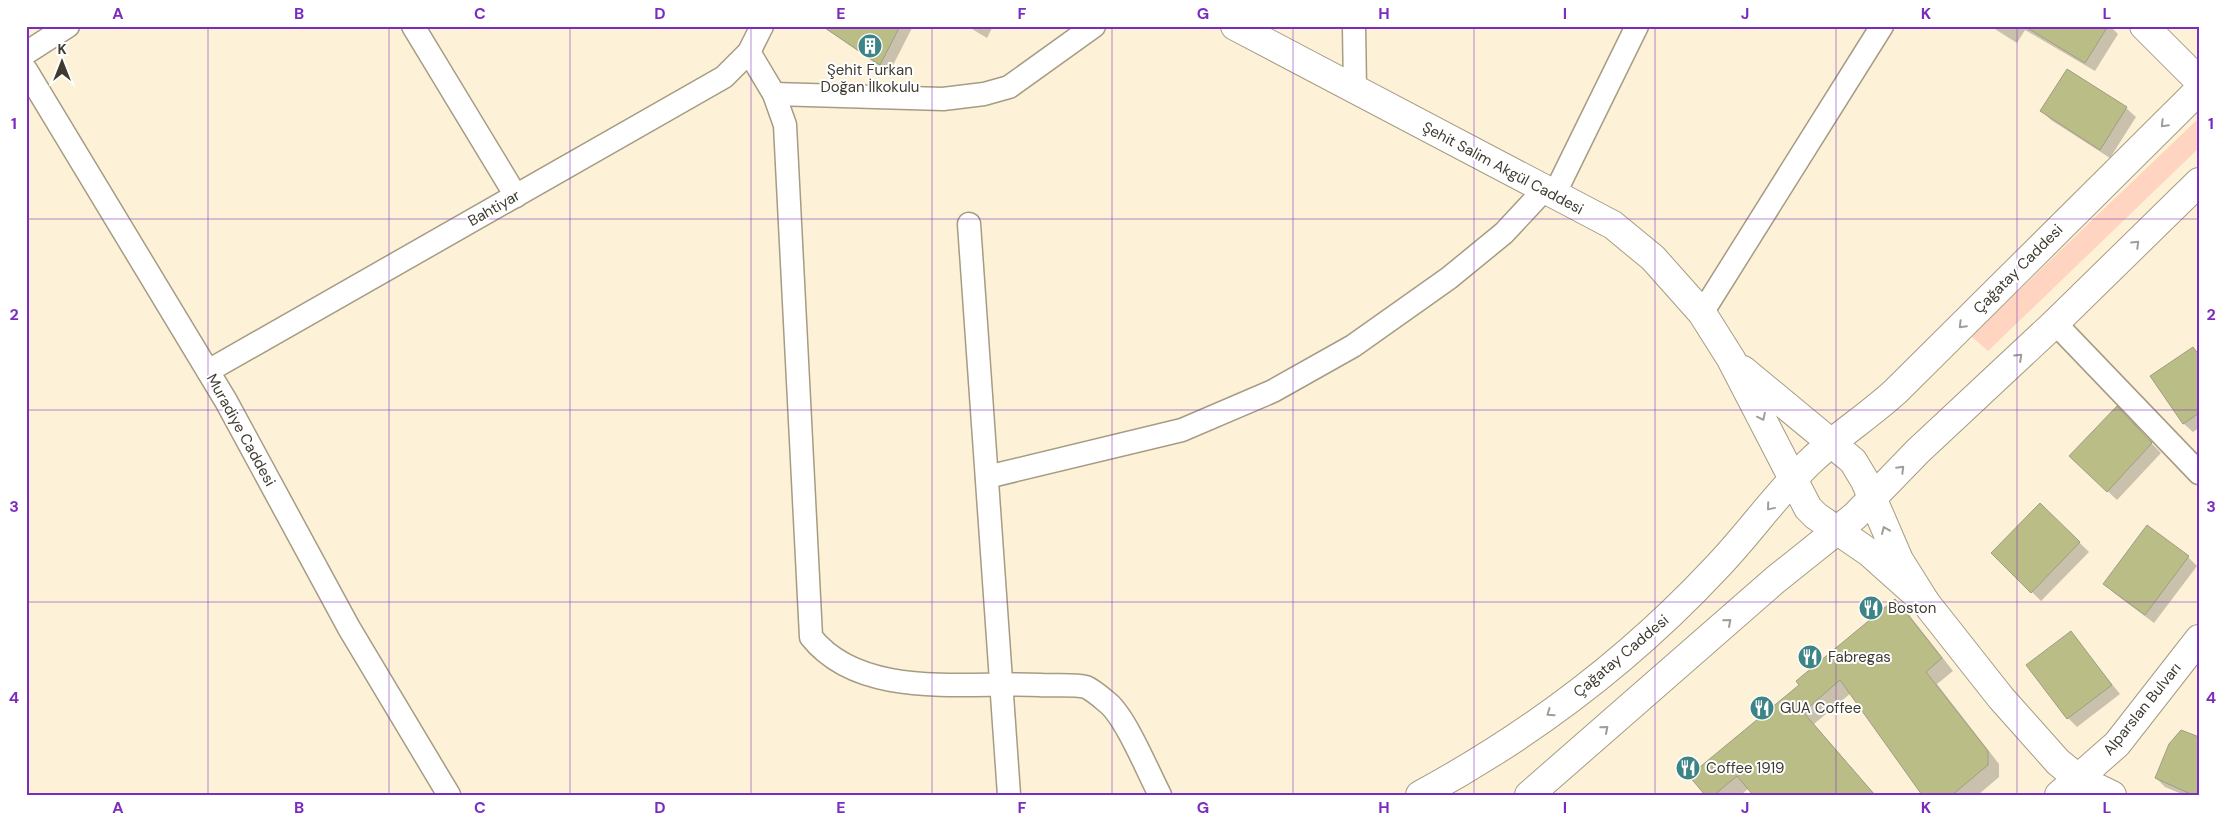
<svg xmlns="http://www.w3.org/2000/svg" width="2225" height="821" font-family="'DM Sans',sans-serif">
<rect width="100%" height="100%" fill="#fdf2d8"/>
<polygon fill="#ffd4c1" points="2199,118 2199,148 1988,351 1971,336"/>
<g fill="#0003">
<polygon points="822,26 913,26 889,73"/>
<polygon points="967,26 993,26 987,38"/>
<polygon points="1990,26 2110,26 2118,34 2095,71 2025,30 2017,43"/>
<polygon points="2126,108 2136,117 2110,158 2051,120 2042,111"/>
<polygon points="2193,348 2199,354 2199,428 2193,432 2183,423"/>
<polygon points="2117,408 2161,453 2117,500 2080,465"/>
<polygon points="2041,505 2089,552 2041,601 1993,553"/>
<polygon points="2188,557 2197,566 2154,623 2114,593 2105,584"/>
<polygon points="1895,600 1907,612 1953,671 1937,684 1999,764 1999,777 1978,795 1924,795 1851,693 1814,724 1875,795 1749,788 1741,795 1707,795 1801,685"/>
<polygon points="2070,633 2120,694 2077,727 2068,718"/>
<polygon points="2156,778 2199,795 2184,795 2165,787"/>
</g>
<g fill="#babd86" stroke="#9d9e85">
<polygon points="822,26 900,26 880,65"/>
<polygon points="2024,26 2108,26 2085,63"/>
<polygon points="2067,69 2127,107 2100,150 2040,111"/>
<polygon points="2193,347 2199,355 2199,413 2183,424 2150,376"/>
<polygon points="2117,406 2152,443 2107,492 2069,456"/>
<polygon points="2040,503 2080,542 2031,593 1991,553"/>
<polygon points="2147,525 2189,556 2145,615 2103,584"/>
<polygon points="1895,599 1942,658 1926,672 1988,751 1988,765 1952,795 1922,795 1840,680 1803,712 1875,795 1753,795 1737,776 1714,795 1705,795 1689,776 1799,685 1796,681"/>
<polygon points="2071,631 2112,685 2067,719 2026,665"/>
<polygon points="2181,730 2199,737 2199,795 2193,795 2155,778 2169,744"/>
</g>
<g fill="none" stroke-linecap="round" stroke-linejoin="round">
<defs>
<g id="street">
<polyline points="413,26 516,196"/>
<polyline points="1354,26 1355,90"/>
<path d="M749,52L774,94L785,125L811,637C862,701 969,681 1040,685C1052,686 1075,684 1086,687C1093,690 1102,698 1108,703C1126,718 1148,772 1160,795"/>
<polyline points="26,53 68,26"/>
<polyline points="26,70 226,401 349,628 449,795"/>
<polyline points="774,94 943,99 984,94 1009,87 1094,26"/>
<polyline points="1554,195 1637,26"/>
<polyline points="969,224 1009,795"/>
<polyline points="1702,313 1882,26"/>
<polyline points="2055,323 2199,473"/>
<polyline points="208,371 724,77 749,52 762,26"/>
<polyline points="987,477 1182,430 1273,391 1353,346 1449,278 1504,233 1544,190"/>
</g>
<g id="secondary">
<polyline points="1235,26 1613,225 1653,258 1702,313 1731,359 1808,508 1816,516 1870,553 1926,603"/>
<polyline points="2144,26 2199,81"/>
<polyline points="1743,370 1853,461 1865,481 1899,560 1926,603 2001,698 2058,762 2079,779 2112,795"/>
<path d="M1420,795C1529,736 1631,659 1716,568C1750,533 1778,491 1814,458C1840,434 1870,415 1896,391L2199,90"/>
<polyline points="1529,795 1775,580 1855,516 1918,451 2055,323 2199,182"/>
<polyline points="2059,795 2117,744 2199,639"/>
</g>
</defs>
<use href="#street" stroke="#a69c84" stroke-width="25"/>
<use href="#secondary" stroke="#a69c84" stroke-width="30"/>
<use href="#street" stroke="#fff" stroke-width="22"/>
<use href="#secondary" stroke="#fff" stroke-width="28"/>
</g>
<defs><path id="oneway-chevron" d="M-2-3.5L2.5 0L-2 3.5" fill="none" stroke-width="1.6" stroke-linecap="round" stroke-linejoin="round" transform="scale(1.25)"/></defs>
<g stroke="#9f9d98">
<use href="#oneway-chevron" transform="translate(2164 124) rotate(135)"/>
<use href="#oneway-chevron" transform="translate(2136 244) rotate(-44)"/>
<use href="#oneway-chevron" transform="translate(1962 325) rotate(135)"/>
<use href="#oneway-chevron" transform="translate(2019 357) rotate(-43)"/>
<use href="#oneway-chevron" transform="translate(1762 417) rotate(64)"/>
<use href="#oneway-chevron" transform="translate(1901 469) rotate(-45)"/>
<use href="#oneway-chevron" transform="translate(1770 507) rotate(130)"/>
<use href="#oneway-chevron" transform="translate(1885 530) rotate(-113)"/>
<use href="#oneway-chevron" transform="translate(1728 622) rotate(-41)"/>
<use href="#oneway-chevron" transform="translate(1550 713) rotate(145)"/>
<use href="#oneway-chevron" transform="translate(1605 729) rotate(-41)"/>
</g>
<path fill="none" stroke="#7b2cbf" stroke-width="1" stroke-opacity="0.55" d="M208,26V795M389,26V795M570,26V795M751,26V795M932,26V795M1112,26V795M1293,26V795M1474,26V795M1655,26V795M1836,26V795M2017,26V795M26,219H2199M26,410H2199M26,602H2199"/>
<defs>
<symbol id="building-disc" viewBox="-11 -11 22 22"><circle r="9.5" fill="#3c8485" stroke="#fff"/><path d="M-4-6H4V6H1V3H-1V6H-4ZM-2.5-4.3h1.7v1.8h-1.7ZM.8-4.3h1.7v1.8H.8ZM-2.5-1h1.7V.8h-1.7ZM.8-1h1.7V.8H.8Z" fill="#fff"/></symbol>
<symbol id="restaurant-disc" viewBox="-11 -11 22 22"><circle r="9.5" fill="#3c8485" stroke="#fff"/><path d="M-5-6h1v4h1v-4h1v4h1v-4h1v5L-1.5 .5V6h-2V.5L-5-1ZM5-6V6H3V1.5H1.5Q1.5-4 5-6Z" fill="#fff"/></symbol>
</defs>
<g fill-rule="evenodd">
<use href="#building-disc" x="856" y="32" width="28" height="28"/>
<use href="#restaurant-disc" x="1857" y="594" width="28" height="28"/>
<use href="#restaurant-disc" x="1796" y="643" width="28" height="28"/>
<use href="#restaurant-disc" x="1748" y="694" width="28" height="28"/>
<use href="#restaurant-disc" x="1674" y="754" width="28" height="28"/>
</g>
<g text-anchor="middle" stroke-width="4" stroke-linejoin="round" paint-order="stroke">
<g font-size="15" fill="#3f3b31" stroke="#fff" text-anchor="start">
<text x="870" y="75" text-anchor="middle">Şehit Furkan<tspan x="870" dy="17">Doğan İlkokulu</tspan></text>
<text x="1888" y="613">Boston</text>
<text x="1828" y="662">Fabregas</text>
<text x="1780" y="713">GUA Coffee</text>
<text x="1706" y="773">Coffee 1919</text>
</g>
<g font-size="15" fill="#3f3b31" stroke="#fff">
<text transform="translate(1503 168) rotate(28)" y="5">Şehit Salim Akgül Caddesi</text>
<text transform="translate(494 208) rotate(-30)" y="5">Bahtiyar</text>
<text transform="translate(2018 269) rotate(-45)" y="5">Çağatay Caddesi</text>
<text transform="translate(241 430) rotate(61)" y="5">Muradiye Caddesi</text>
<text transform="translate(1621 656) rotate(-40)" y="5">Çağatay Caddesi</text>
<text transform="translate(2142 709) rotate(-51)" y="5">Alparslan Bulvarı</text>
</g>
</g>
<rect width="2225" height="821" fill="none" stroke="#ffffff" stroke-width="55"/>
<g transform="translate(62 62)" stroke="#ffffff" stroke-width="4" paint-order="stroke">
<path d="M0-4L9 19L0 12L-9 19Z" fill="#3f3b31"/>
<text y="-8" font-size="14" font-weight="bold" text-anchor="middle" fill="#3f3b31">K</text>
</g>
<rect x="28" y="28" width="2170" height="766" fill="none" stroke="#7b2cbf" stroke-width="2"/>
<g font-size="16" text-anchor="middle" font-weight="bold" fill="#7b2cbf">
<text x="118" y="19">A</text>
<text x="299" y="19">B</text>
<text x="480" y="19">C</text>
<text x="660" y="19">D</text>
<text x="841" y="19">E</text>
<text x="1022" y="19">F</text>
<text x="1203" y="19">G</text>
<text x="1384" y="19">H</text>
<text x="1565" y="19">I</text>
<text x="1745" y="19">J</text>
<text x="1926" y="19">K</text>
<text x="2107" y="19">L</text>
<text x="14" y="129">1</text>
<text x="2211" y="129">1</text>
<text x="14" y="320">2</text>
<text x="2211" y="320">2</text>
<text x="14" y="512">3</text>
<text x="2211" y="512">3</text>
<text x="14" y="703">4</text>
<text x="2211" y="703">4</text>
<text x="118" y="813">A</text>
<text x="299" y="813">B</text>
<text x="480" y="813">C</text>
<text x="660" y="813">D</text>
<text x="841" y="813">E</text>
<text x="1022" y="813">F</text>
<text x="1203" y="813">G</text>
<text x="1384" y="813">H</text>
<text x="1565" y="813">I</text>
<text x="1745" y="813">J</text>
<text x="1926" y="813">K</text>
<text x="2107" y="813">L</text>
</g>
</svg>
